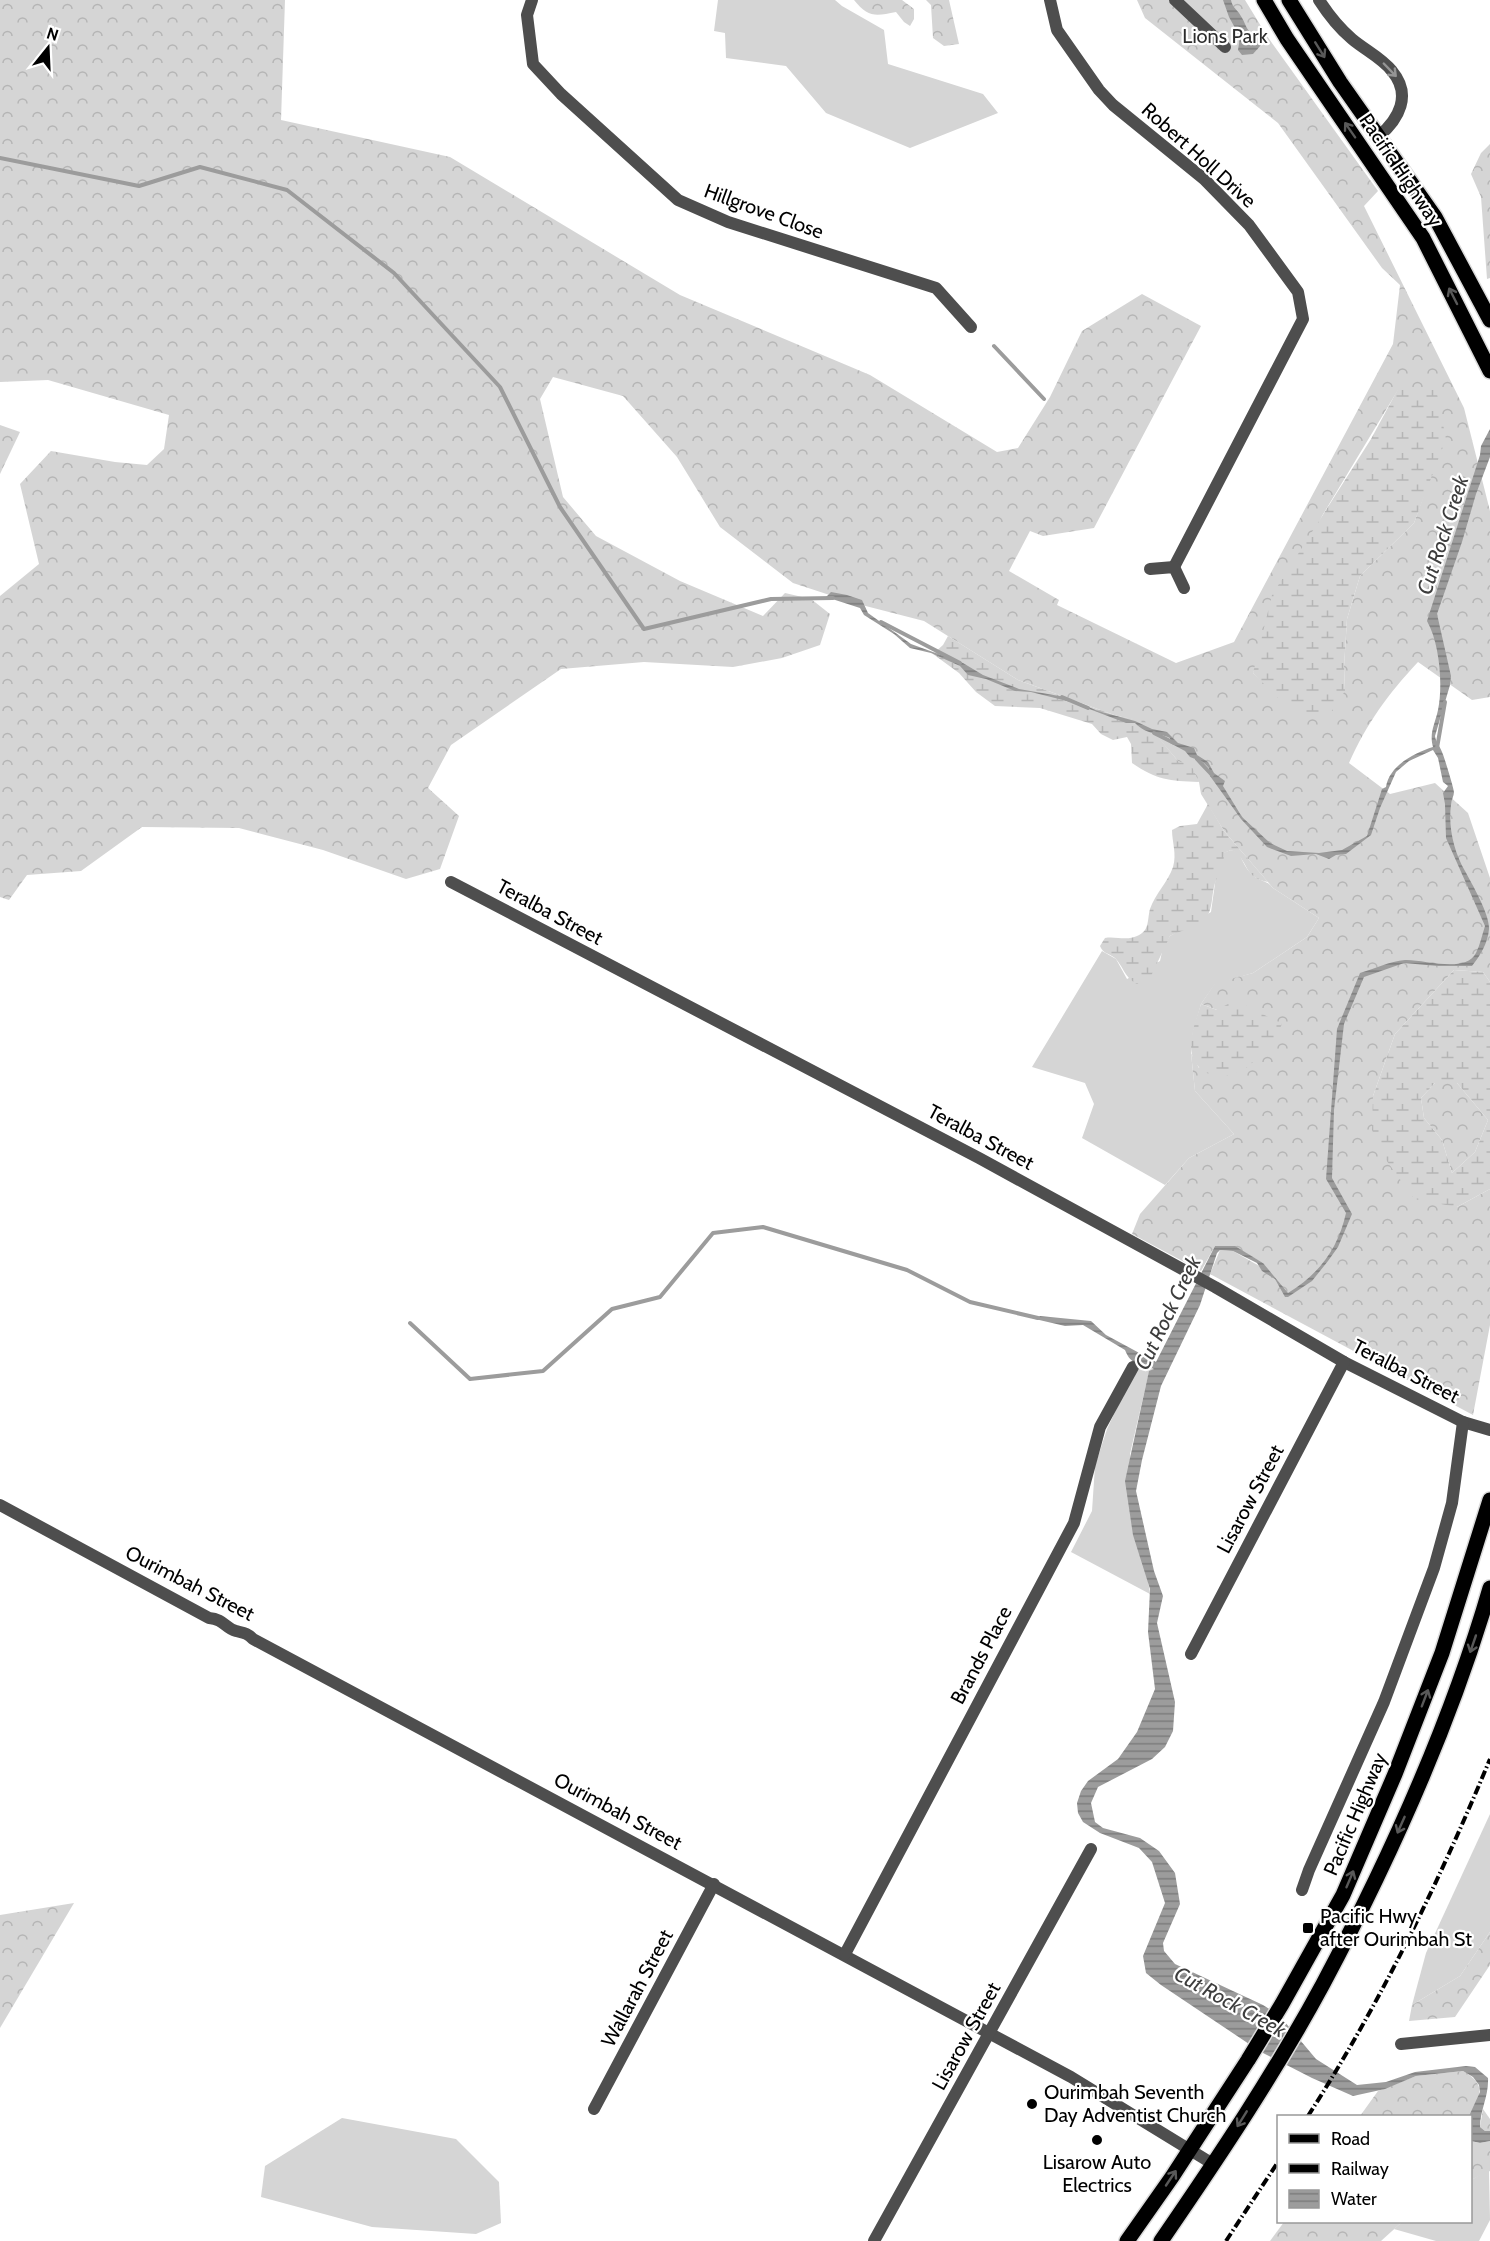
<svg xmlns="http://www.w3.org/2000/svg" width="1490" height="2241" font-family="Cabin,sans-serif">
<defs>
<pattern id="forest-crowns" width="20" height="18" patternUnits="userSpaceOnUse" patternTransform="scale(1.5)"><rect width="20" height="18" fill="#d5d5d5"/><path d="M2 6a3 3 0 1 1 6 0M12 15a3 3 0 1 1 6 0" fill="none" stroke="#b5b5b5"/></pattern>
<pattern id="wetland-marsh" width="20" height="14" patternUnits="userSpaceOnUse" patternTransform="scale(1.5)"><rect width="20" height="14" fill="#d5d5d5"/><path d="M1 5h8M5 5V1M11 12h8M15 12V8" fill="none" stroke="#b5b5b5"/></pattern>
<pattern id="water-rules" width="6" height="5" patternUnits="userSpaceOnUse" patternTransform="scale(1.5)"><rect width="6" height="5" fill="#9c9c9c"/><path d="M0 2.5h6" fill="none" stroke="#7d7d7d"/></pattern>
</defs>
<rect width="100%" height="100%" fill="#fff"/>
<g fill="#d5d5d5">
<polygon points="718,0 835,0 842,6 884,30 888,64 983,94 998,113 910,148 826,113 786,66 726,58 725,33 714,31"/>
<path d="M1231,850L1239,853C1243,863 1250,877 1261,880C1267,883 1268,882 1273,888L1319,918L1307,937L1253,973L1215,984L1201,1004L1193,1032L1191,1053L1195,1091L1234,1134L1189,1158L1165,1185L1082,1138L1094,1104L1085,1083L1032,1067L1102,951L1116,959L1127,979L1160,961L1163,947L1170,936L1211,912L1216,876L1223,869V853Z"/>
<polygon points="1141,1357 1158,1367 1149,1372 1130,1454 1150,1594 1071,1552 1092,1511 1095,1466 1107,1429"/>
<polygon points="1490,1814 1490,1932 1460,1976 1412,2005 1426,1953"/>
<polygon points="342,2118 456,2139 499,2182 501,2223 476,2234 372,2227 261,2197 265,2166"/>
<polygon points="1489,2170 1490,2220 1479,2241 1436,2241 1394,2229 1402,2222 1470,2222 1471,2180"/>
</g>
<g fill="url(#forest-crowns)" fill-rule="evenodd">
<path d="M0,0H285L281,120L450,157L680,295L870,375L997,452L1018,448L1050,397L1082,331L1142,294L1201,326L1094,528L1043,536L1030,531L1009,571L1059,600L1057,605L1176,663L1234,642L1393,344L1400,285L1382,268L1278,123L1145,18L1137,0H1245L1267,36L1378,191L1364,206L1464,408L1490,511V697L1472,700L1418,662C1388,694 1367,723 1349,763L1390,794L1435,783L1468,813L1490,878V982L1483,972L1454,970L1395,1034L1373,1096L1457,1207L1490,1189V1325L1473,1415L1210,1274L1220,1250L1233,1251L1261,1267L1263,1263L1235,1247L1215,1246L1201,1271L1132,1234L1140,1214L1189,1158L1234,1134L1195,1091L1191,1053L1199,1068L1217,1010L1201,1004L1215,983L1253,973L1307,937L1319,918L1273,888L1224,831L1201,794L1199,782L1178,761L1144,721L1117,716L1018,680L924,621L854,603L793,583L720,527L677,457L623,396L553,377L540,399L563,497L596,536L680,581L763,616L785,593L811,599L830,614L820,645L782,658L733,667L644,662L561,669L451,745L428,788L459,816L440,869L406,879L323,850L239,828L142,827L81,871L27,875L9,900L0,897V596L39,564L20,484L51,451L115,462L147,465L164,449L169,415L48,380L0,382ZM1398,390L1424,495L1414,523L1360,576L1347,619L1344,667L1345,691L1263,682L1253,673L1322,516Z"/>
<path d="M854,0H902L914,9V19L910,26L904,22L896,12C876,16 868,18 854,0Z"/>
<polygon points="926,0 949,0 959,44 944,46 933,38 931,5"/>
<polygon points="1490,144 1490,278 1487,279 1481,197 1471,174 1481,153"/>
<polygon points="0,425 20,432 0,474"/>
<polygon points="1435,1083 1457,1083 1488,1120 1475,1152 1452,1173 1442,1140 1424,1118 1421,1098"/>
<polygon points="74,1903 0,2028 0,1915"/>
<polygon points="1490,1932 1490,1965 1455,2017 1409,2021 1412,2005 1460,1976"/>
<path d="M1463,2071C1487,2085 1481,2095 1469,2116H1360L1378,2091L1416,2076Z"/>
<polygon points="1483,2109 1490,2119 1490,2131 1485,2131 1480,2127"/>
<polygon points="1470,2141 1480,2143 1490,2141 1490,2171 1471,2180"/>
<polygon points="1284,2222 1402,2222 1381,2241 1270,2241"/>
</g>
<g fill="url(#wetland-marsh)" fill-rule="evenodd">
<polygon points="1398,389 1436,389 1446,439 1414,523 1360,576 1347,619 1344,667 1345,691 1329,715 1294,714 1253,673 1272,595 1371,439"/>
<path d="M948,636L1018,680L1117,716L1144,720L1178,761L1191,765L1199,782C1169,781 1157,780 1132,763L1131,744L1127,737L1113,740L1101,734L1092,724L1040,708L995,706L976,692L959,673L933,654L943,645Z"/>
<path d="M1208,804L1224,831L1268,882C1242,878 1249,858 1231,850L1224,853L1223,870C1206,886 1219,912 1200,923C1191,929 1179,931 1170,936L1151,976L1137,984C1124,977 1125,969 1115,958C1109,953 1103,954 1100,946L1105,938C1115,936 1127,941 1137,936C1150,931 1147,920 1150,909C1155,894 1168,882 1173,867C1177,854 1172,842 1172,830L1180,826L1197,824Z"/>
<path d="M1454,970L1483,972L1490,982V1189L1457,1207L1414,1199L1384,1157L1372,1130L1373,1096L1395,1034ZM1435,1083H1457L1488,1120L1475,1152L1452,1173L1442,1140L1424,1118L1421,1098Z"/>
<path d="M1235,1000L1282,1024L1272,1045L1245,1069L1218,1079C1213,1076 1206,1073 1201,1069C1182,1054 1195,1023 1201,1004L1217,1010Z"/>
</g>
<g fill="url(#water-rules)">
<path d="M1223,0H1231C1232,6 1235,8 1239,13C1249,28 1243,29 1261,40V45L1253,54L1242,55L1238,50L1240,37L1229,17Z"/>
<path d="M1490,429V457L1476,494L1462,542L1437,614L1451,676L1450,685L1435,736C1436,743 1440,746 1442,752C1444,756 1454,789 1454,792C1454,796 1451,800 1451,805C1448,827 1454,852 1465,871C1472,884 1490,915 1489,929C1488,943 1480,956 1472,966H1438L1404,963L1364,977L1344,1024L1334,1110L1332,1178L1352,1214L1338,1247L1328,1261L1312,1281L1288,1297H1285L1275,1279L1262,1271L1257,1263L1233,1251L1220,1250L1217,1253L1200,1305L1161,1386L1142,1460L1136,1491L1154,1571L1163,1596L1157,1623L1175,1702L1173,1731L1165,1747L1152,1759L1098,1787L1091,1803L1095,1822L1103,1828L1140,1838L1159,1851L1175,1873L1180,1904L1163,1943L1164,1951L1175,1964L1263,2005L1279,2015L1316,2059L1357,2085L1386,2082L1415,2072L1466,2066L1475,2067L1488,2078C1489,2096 1480,2110 1480,2127L1485,2131H1490V2141L1480,2143L1471,2141L1470,2116H1469L1480,2092L1479,2085L1473,2077L1463,2071L1416,2076L1385,2089L1353,2096L1312,2078L1261,2052L1161,1985L1146,1973L1143,1956L1165,1903L1152,1862L1139,1848L1100,1833L1083,1822L1078,1813L1077,1803L1081,1791L1088,1781L1118,1759L1137,1732L1155,1689L1148,1632L1150,1589L1133,1535L1125,1481L1149,1371L1154,1369C1140,1360 1132,1368 1125,1350L1083,1325L1065,1326L1035,1319L1040,1316L1091,1321L1106,1335L1156,1362L1215,1246H1235L1263,1263L1288,1293C1319,1274 1338,1249 1346,1213L1326,1179L1337,1029L1360,973C1374,969 1390,961 1405,960C1423,959 1465,974 1476,953C1480,945 1482,935 1485,926L1446,838L1445,804L1443,793L1448,786L1443,782L1438,758L1433,750L1409,761L1396,772L1380,808L1371,835L1346,854L1336,855L1329,859L1316,854L1291,856L1267,847L1241,819L1210,776L1209,768L1203,762L1190,757L1185,751L1170,743V738C1155,731 1148,736 1135,723H1126L1071,702L1031,692L1015,691L986,679L968,675L960,666L931,653L910,648L894,634L864,615L860,608L826,597L831,592L847,595L862,600L868,613L911,644L963,663L983,675L1019,689L1065,697L1098,711L1135,721L1152,729L1167,732L1178,743L1194,748L1197,755L1208,762L1214,773L1225,781L1223,786L1242,817L1270,843L1287,851L1319,853L1342,850L1367,836L1382,789L1386,787C1389,766 1414,753 1433,747C1429,733 1435,724 1438,710C1443,686 1440,644 1427,621L1480,455L1481,446Z"/>
</g>
<g fill="none" stroke-linecap="round" stroke-linejoin="round">
<g stroke="#9c9c9c" stroke-width="4">
<polyline points="0,158 139,186 200,167 287,190 394,273 500,387 560,507 644,629 771,599 833,598"/>
<polyline points="994,346 1044,399"/>
<polyline points="881,622 960,663"/>
<polyline points="1062,697 1088,708"/>
<polyline points="1154,733 1174,743"/>
<polyline points="1437,748 1445,702"/>
<polyline points="1197,759 1212,775"/>
<polyline points="410,1323 470,1379 543,1371 612,1309 660,1297 713,1233 763,1227 907,1270 970,1302 1038,1318"/>
</g>
<defs>
<g id="primary">
<polyline points="1264,0 1287,39 1423,238 1490,371"/>
<polyline points="1289,0 1340,82 1435,217 1490,320"/>
<polyline points="1127,2241 1172,2177 1248,2060 1282,2004 1343,1895 1395,1774 1442,1653 1490,1500"/>
<path d="M1161,2241C1218,2158 1275,2073 1323,1984C1390,1858 1450,1726 1490,1588"/>
</g>
</defs>
<use href="#primary" stroke="#dbdbdb" stroke-width="18"/>
<g stroke="#4e4e4e" stroke-width="12">
<polyline points="532,0 527,15 533,64 561,94 678,200 728,222 936,288 971,327"/>
<polyline points="1050,0 1057,30 1099,90 1113,105 1204,179 1249,225 1298,292 1303,319 1174,567"/>
<polyline points="1175,0 1225,47"/>
<path d="M1319,0C1328,14 1339,28 1352,39C1365,50 1382,58 1392,71C1412,95 1399,119 1379,136"/>
<polyline points="1150,569 1174,567 1184,588"/>
<polyline points="451,882 979,1158 1215,1287 1344,1362 1463,1422 1490,1430"/>
<path d="M0,1505L209,1618C224,1619 225,1628 236,1631C244,1633 247,1633 253,1639L1071,2077L1213,2164"/>
<polyline points="1191,1654 1344,1362"/>
<polyline points="1302,1890 1309,1870 1384,1702 1434,1568 1452,1503 1463,1422"/>
<polyline points="845,1954 1074,1523 1100,1427 1133,1367"/>
<polyline points="1401,2044 1490,2035"/>
<polyline points="594,2109 714,1884"/>
<polyline points="874,2241 1091,1849"/>
</g>
<use href="#primary" stroke="#000" stroke-width="15"/>
<g stroke="#000" stroke-width="4" stroke-dasharray="9 3 1.5 3" stroke-linecap="butt">
<path d="M1308,2116C1380,2004 1439,1882 1490,1759"/>
<polyline points="1226,2241 1278,2162"/>
</g>
</g>
<defs><path id="oneway-shaft" d="M-6 0H5M1.5-3L5.5 0L1.5 3" fill="none" stroke-width="1.6" stroke-linecap="round" stroke-linejoin="round" transform="scale(1.5)"/></defs>
<g stroke="#595959">
<use href="#oneway-shaft" transform="translate(1320 50) rotate(58)"/>
<use href="#oneway-shaft" transform="translate(1350 130) rotate(-125)"/>
<use href="#oneway-shaft" transform="translate(1453 296) rotate(-117)"/>
<use href="#oneway-shaft" transform="translate(1473 1644) rotate(109)"/>
<use href="#oneway-shaft" transform="translate(1425 1698) rotate(-69)"/>
<use href="#oneway-shaft" transform="translate(1401 1825) rotate(114)"/>
<use href="#oneway-shaft" transform="translate(1350 1879) rotate(-67)"/>
<use href="#oneway-shaft" transform="translate(1242 2119) rotate(122)"/>
<use href="#oneway-shaft" transform="translate(1171 2178) rotate(-56)"/>
</g>
<use stroke="#959595" href="#oneway-shaft" transform="translate(1390 70) rotate(46)"/>
<g fill="#000" stroke="#fff" stroke-width="2">
<rect x="1302" y="1922" width="12" height="12" rx="3"/>
<circle cx="1032" cy="2104" r="6"/>
<circle cx="1097" cy="2140" r="6"/>
</g>
<g text-anchor="middle" stroke-width="4.5" stroke-linejoin="round" paint-order="stroke">
<g font-size="20" fill="#2c2c2c" stroke="#fff">
<text x="1225" y="43">Lions Park</text>
</g>
<g font-size="20" fill="#000" stroke="#fff">
<text transform="translate(1199 155) rotate(42)" y="7">Robert Holl Drive</text>
<text transform="translate(1401 170) rotate(56)" y="7">Pacific Highway</text>
<text transform="translate(764 211) rotate(20)" y="7">Hillgrove Close</text>
<text transform="translate(550 912) rotate(28)" y="7">Teralba Street</text>
<text transform="translate(981 1137) rotate(28)" y="7">Teralba Street</text>
<text transform="translate(1406 1371) rotate(27)" y="7">Teralba Street</text>
<text transform="translate(1250 1499) rotate(-62)" y="7">Lisarow Street</text>
<text transform="translate(190 1583) rotate(27)" y="7">Ourimbah Street</text>
<text transform="translate(981 1655) rotate(-62)" y="7">Brands Place</text>
<text transform="translate(618 1811) rotate(28)" y="7">Ourimbah Street</text>
<text transform="translate(1355 1814) rotate(-67)" y="7">Pacific Highway</text>
<text transform="translate(637 1988) rotate(-62)" y="7">Wallarah Street</text>
<text transform="translate(966 2036) rotate(-61)" y="7">Lisarow Street</text>
</g>
<g font-size="20" fill="#000" stroke="#fff" text-anchor="start">
<text x="1320" y="1923">Pacific Hwy<tspan x="1320" dy="23">after Ourimbah St</tspan></text>
<text x="1044" y="2099">Ourimbah Seventh<tspan x="1044" dy="23">Day Adventist Church</tspan></text>
<text x="1097" y="2169" text-anchor="middle">Lisarow Auto<tspan x="1097" dy="23">Electrics</tspan></text>
</g>
<g font-size="21" font-style="italic" fill="#3d3d3d" stroke="#fff">
<text transform="translate(1443 535) rotate(-72)" y="7">Cut Rock Creek</text>
<text transform="translate(1168 1313) rotate(-64)" y="7">Cut Rock Creek</text>
<text transform="translate(1230 2002) rotate(29)" y="7">Cut Rock Creek</text>
</g>
</g>
<rect x="1277" y="2115" width="195" height="108" fill="#ffffff" stroke="#999999" stroke-width="1.5"/>
<rect x="1289" y="2134" width="30" height="9" fill="#000000" stroke="#999999" stroke-width="1.5"/>
<text x="1331" y="2145" font-size="18" fill="#000000">Road</text>
<rect x="1289" y="2164" width="30" height="9" fill="#000000" stroke="#999999" stroke-width="1.5"/>
<text x="1331" y="2175" font-size="18" fill="#000000">Railway</text>
<rect x="1289" y="2190" width="30" height="18" fill="url(#water-rules)" stroke="#999999" stroke-width="1.5"/>
<text x="1331" y="2205" font-size="18" fill="#000000">Water</text>
<g transform="translate(48 48) rotate(18)" stroke="#ffffff" stroke-width="4.5" paint-order="stroke">
<path d="M0-4.5L10 22L0 15L-10 22Z" fill="#000000"/>
<text y="-9" font-size="16" font-weight="bold" text-anchor="middle" fill="#000000">N</text>
</g>
</svg>
